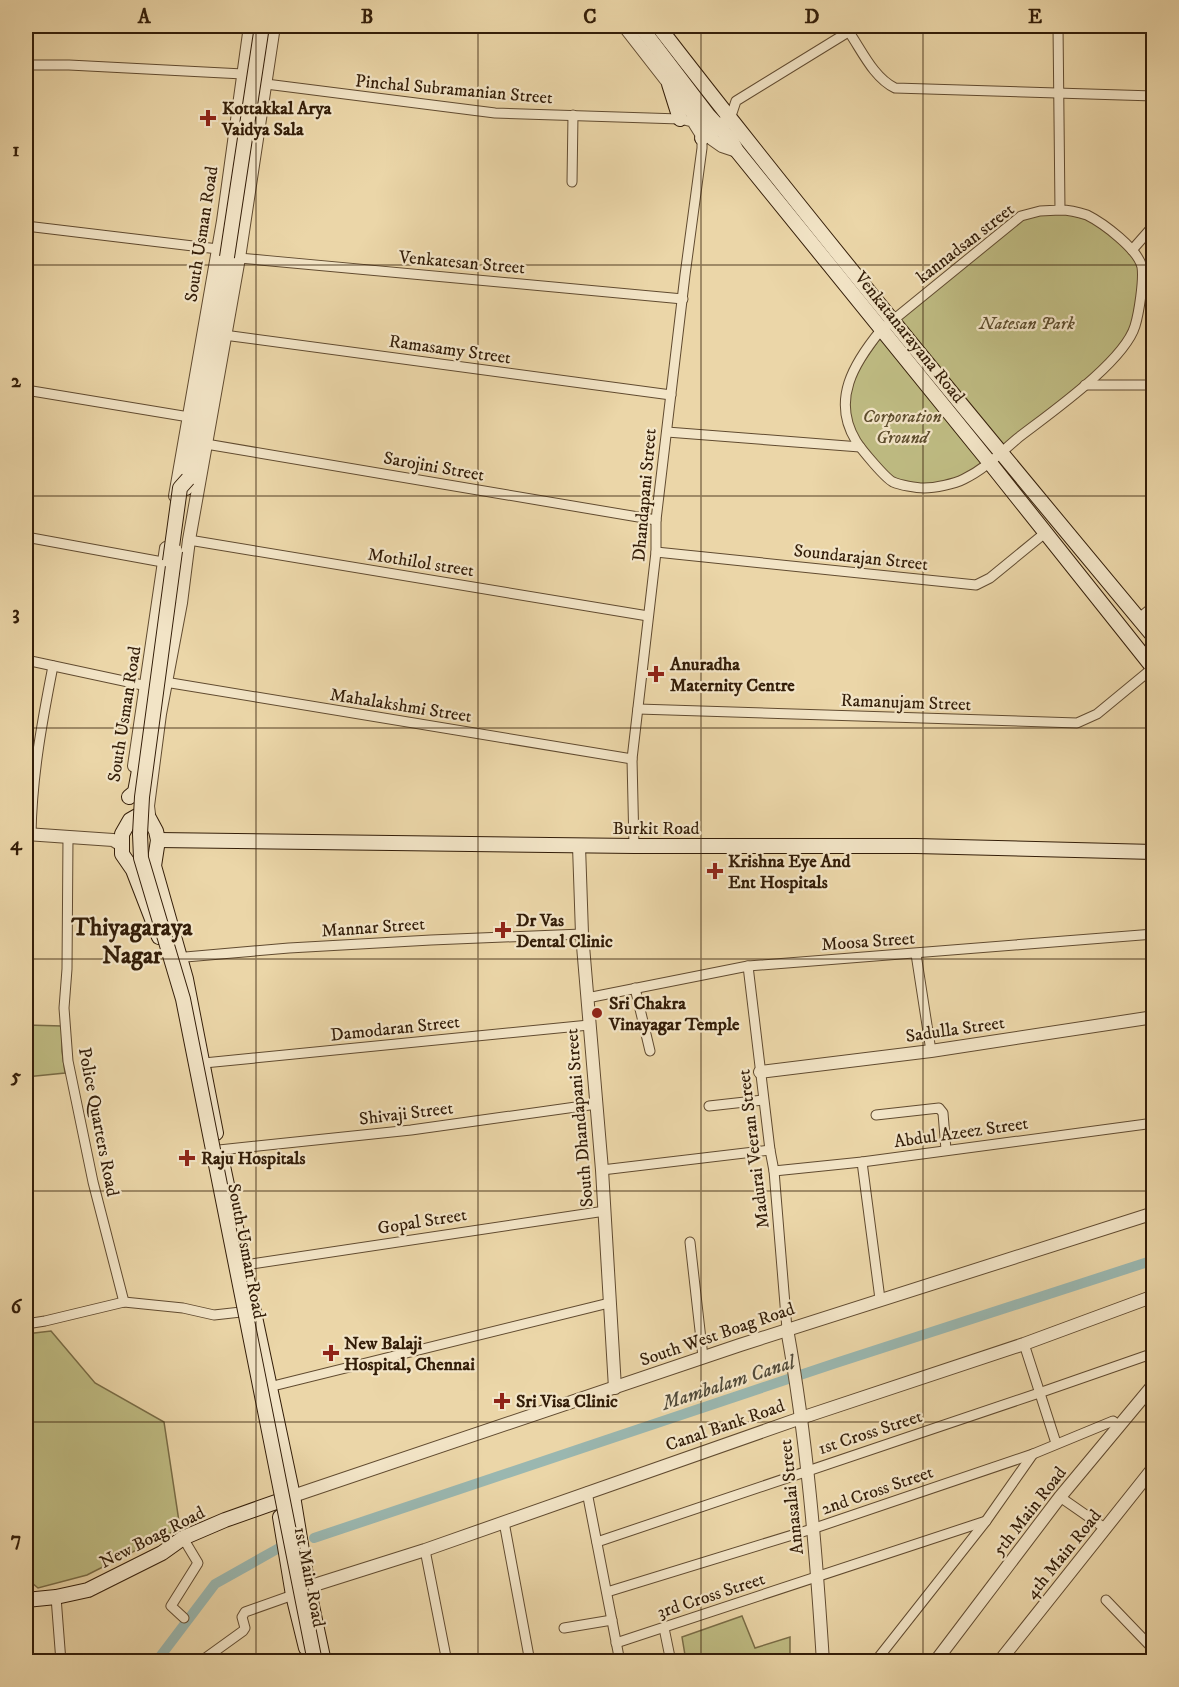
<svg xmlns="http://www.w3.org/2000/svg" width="1179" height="1687" font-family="'IM FELL DW Pica',serif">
<rect width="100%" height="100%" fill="#ebd6a8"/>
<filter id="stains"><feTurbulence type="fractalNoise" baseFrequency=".00333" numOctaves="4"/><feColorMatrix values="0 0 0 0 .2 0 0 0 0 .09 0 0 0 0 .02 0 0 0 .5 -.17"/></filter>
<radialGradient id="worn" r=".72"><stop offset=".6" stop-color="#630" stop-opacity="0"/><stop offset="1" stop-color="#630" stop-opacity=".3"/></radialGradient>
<g fill="#bfbc83" stroke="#796c46" stroke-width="1.5">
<polygon points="1060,212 1107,225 1138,255 1141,304 1126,344 1080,389 1002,448 898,321 1022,218"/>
<polygon points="882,335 986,459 978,468 959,479 923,486 892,479 851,430 848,402 851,380"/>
<polygon points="26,1025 62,1026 62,1051 65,1073 26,1077"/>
<polygon points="51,1331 95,1383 164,1422 180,1528 87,1575 38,1588 32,1583 27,1583 26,1590 26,1334"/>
<polygon points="742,1616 755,1648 790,1637 790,1661 686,1661 682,1637"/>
</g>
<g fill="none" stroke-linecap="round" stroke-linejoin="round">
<g stroke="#9ab7b0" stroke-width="10">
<polyline points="314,1538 836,1363 1154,1260"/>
<polyline points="156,1662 215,1584 279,1548"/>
</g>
<defs>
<g id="minor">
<path d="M1058,26L1060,210L1040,211L1021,216L881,330C854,363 831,400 856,441C861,449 885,478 893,482C900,485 916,488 924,488C935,488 954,484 964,479C985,469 1000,453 1018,438C1049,414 1124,362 1135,326C1139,313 1144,280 1142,267C1138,249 1103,223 1087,215C1078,212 1069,210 1060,210"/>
<path d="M849,32C862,51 874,78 895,88L1154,96"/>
<polyline points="26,65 69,65 243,74 247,76"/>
<polyline points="260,82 266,84 495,113 680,119 692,122 702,138 702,148 685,275 656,520 656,552 632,759 634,846"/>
<polyline points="730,119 736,101 858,26"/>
<polyline points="572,182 573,115"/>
<polyline points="26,226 218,249"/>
<polyline points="1132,250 1154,225"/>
<polyline points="239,258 683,299"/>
<polyline points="224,335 671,395"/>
<polyline points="1085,385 1154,385"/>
<polyline points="26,390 189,417"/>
<polyline points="667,432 860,447"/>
<polyline points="206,444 656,520"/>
<polyline points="26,537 168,563"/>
<polyline points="189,540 648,616"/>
<polyline points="656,552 976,585 990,578 1045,533"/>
<polyline points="1138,619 1154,606"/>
<polyline points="26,660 147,686"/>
<polyline points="165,682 632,759"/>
<polyline points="638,709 1077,723 1097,714 1154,667"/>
<path d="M31,834C32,776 42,722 53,666"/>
<polyline points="68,838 67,969 64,1008 68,1061 93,1182 124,1302"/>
<polyline points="916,954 931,1051"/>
<polyline points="174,958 289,948 431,940 582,934"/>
<polyline points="748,966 770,1150 774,1171 787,1329"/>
<polyline points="635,988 650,1051"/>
<polyline points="587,998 748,966 1154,934"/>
<polyline points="204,1063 589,1025"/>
<polyline points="709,1106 763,1100"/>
<polyline points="876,1115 939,1108 943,1113 946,1150"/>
<polyline points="219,1150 411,1130 597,1104"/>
<polyline points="862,1162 880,1299"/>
<polyline points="602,1170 770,1150"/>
<polyline points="774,1171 862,1162 1154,1123"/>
<polyline points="690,1242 703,1357"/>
<polyline points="245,1265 605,1211"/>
<polyline points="26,1324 45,1321 124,1302 183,1308 214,1315 241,1312"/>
<polyline points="1024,1344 1056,1443"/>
<polyline points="269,1387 609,1303"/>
<polyline points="587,1492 620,1662"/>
<polyline points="1060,1497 1106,1529"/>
<polyline points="504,1522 530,1662"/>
<polyline points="183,1538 198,1563 171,1606 184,1618"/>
<polyline points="597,1542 1039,1393 1154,1353"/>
<polyline points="425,1550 447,1662"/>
<polyline points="607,1592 812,1529 1033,1454 1113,1421 1119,1426"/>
<polyline points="56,1597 61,1662"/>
<polyline points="1106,1600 1154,1650"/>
<polyline points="564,1628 612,1620"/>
<polyline points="664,1628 671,1662"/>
<polyline points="616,1643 986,1521"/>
<polyline points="200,1662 243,1631 245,1628 242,1617 245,1612 293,1595"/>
<polyline points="875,1662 986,1521 1033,1454"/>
</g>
<g id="tertiary">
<polyline points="624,26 712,139 722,146 737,151"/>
<polyline points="175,496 223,221 250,26"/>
<polyline points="134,766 166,548"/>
<polyline points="149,814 148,806 160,714 181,603 189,540 239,258 274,26"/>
<polyline points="26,834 113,840 121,845"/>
<polyline points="579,846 582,934 602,1170 615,1388"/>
<polyline points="760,1072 931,1051 1154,1017"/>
<path d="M787,1329C807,1439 816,1551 823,1662"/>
<polyline points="293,1496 740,1345 1154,1213"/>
<polyline points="308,1587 425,1550 801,1418 1024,1344 1154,1296"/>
<polyline points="935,1662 1060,1497 1154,1384"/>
<polyline points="999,1662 1154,1467"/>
</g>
<g id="secondary">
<polyline points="640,26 708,115 731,140 737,151 990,463 1154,669"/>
<path d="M658,26C818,233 986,435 1154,637"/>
<polyline points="669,84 680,119"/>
<polyline points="702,138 726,122"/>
<polyline points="186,488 227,257"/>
<polyline points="129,797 135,792 142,754"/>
<polyline points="158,840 634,846 916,846 1154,852"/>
<polyline points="159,937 133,870 122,854 122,834 130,820 137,816 149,818 156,831 158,840 154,866 186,979 216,1133"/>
<polyline points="223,1166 293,1496 308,1587 324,1662"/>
<polyline points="280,1517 293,1595 306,1648"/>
<polyline points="26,1600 56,1597 88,1590 162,1553 183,1538 225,1520 293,1496"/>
</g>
</defs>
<use href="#minor" stroke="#614b30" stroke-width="11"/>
<use href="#tertiary" stroke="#614b30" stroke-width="14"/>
<use href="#secondary" stroke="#331d08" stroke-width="16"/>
<use href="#minor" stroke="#f2e4c6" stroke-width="9"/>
<use href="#tertiary" stroke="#f2e4c6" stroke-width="12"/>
<use href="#secondary" stroke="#f2e4c6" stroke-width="14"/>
<defs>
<g id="secondary-bridge">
<polyline points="227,257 262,26"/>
<polyline points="175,551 142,797 140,834 141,858 183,999 315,1662"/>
<polyline points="170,561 180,488 188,479"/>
</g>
</defs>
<use href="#secondary-bridge" stroke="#331d08" stroke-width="16" stroke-linecap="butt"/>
<use href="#secondary-bridge" stroke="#f2e4c6" stroke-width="14"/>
</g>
<path fill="none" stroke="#331d08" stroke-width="1.5" stroke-opacity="0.55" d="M256,26V1662M478,26V1662M701,26V1662M923,26V1662M26,265H1154M26,496H1154M26,728H1154M26,959H1154M26,1191H1154M26,1422H1154"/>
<g fill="#8f2418" stroke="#f2e4c6" stroke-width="2">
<path d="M205 109h6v6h6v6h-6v6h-6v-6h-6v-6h6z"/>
<path d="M653 665h6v6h6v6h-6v6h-6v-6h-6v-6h6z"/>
<path d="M712 862h6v6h6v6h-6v6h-6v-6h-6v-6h6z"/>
<path d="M500 921h6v6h6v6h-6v6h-6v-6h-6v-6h6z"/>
<circle cx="597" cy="1013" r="6"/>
<path d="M184 1149h6v6h6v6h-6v6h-6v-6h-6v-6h6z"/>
<path d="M328 1344h6v6h6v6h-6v6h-6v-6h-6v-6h6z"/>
<path d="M499 1392h6v6h6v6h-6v6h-6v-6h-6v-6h6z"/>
</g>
<g text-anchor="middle" stroke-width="4.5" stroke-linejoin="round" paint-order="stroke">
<g font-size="18" fill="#331d08" stroke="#f2e4c6">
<text transform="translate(454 89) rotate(5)" y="6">Pinchal Subramanian Street</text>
<text transform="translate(201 234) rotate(-81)" y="6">South Usman Road</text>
<text transform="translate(965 243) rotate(-38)" y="6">kannadsan street</text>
<text transform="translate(462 262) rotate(5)" y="6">Venkatesan Street</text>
<text transform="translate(910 337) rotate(51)" y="6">Venkatanarayana Road</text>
<text transform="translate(450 349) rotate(8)" y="6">Ramasamy Street</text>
<text transform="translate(434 466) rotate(10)" y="6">Sarojini Street</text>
<text transform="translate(644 495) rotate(-85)" y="6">Dhandapani Street</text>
<text transform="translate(861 557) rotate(6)" y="6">Soundarajan Street</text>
<text transform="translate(421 562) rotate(9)" y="6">Mothilol street</text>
<text transform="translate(906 702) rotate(2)" y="6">Ramanujam Street</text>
<text transform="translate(401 705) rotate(9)" y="6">Mahalakshmi Street</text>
<text transform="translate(124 714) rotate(-81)" y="6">South Usman Road</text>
<text x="656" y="834">Burkit Road</text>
<text transform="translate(373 927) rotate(-4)" y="6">Mannar Street</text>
<text transform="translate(868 941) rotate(-4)" y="6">Moosa Street</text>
<text transform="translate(395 1028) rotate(-6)" y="6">Damodaran Street</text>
<text transform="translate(955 1029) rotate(-8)" y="6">Sadulla Street</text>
<text transform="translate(406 1113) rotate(-7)" y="6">Shivaji Street</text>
<text transform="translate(579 1118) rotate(-95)" y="6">South Dhandapani Street</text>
<text transform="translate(99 1122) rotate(79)" y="6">Police Quarters Road</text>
<text transform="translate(961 1132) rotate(-8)" y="6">Abdul Azeez Street</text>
<text transform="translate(753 1149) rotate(-97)" y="6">Madurai Veeran Street</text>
<text transform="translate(422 1221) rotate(-9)" y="6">Gopal Street</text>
<text transform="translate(247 1251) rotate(79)" y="6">South Usman Road</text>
<text transform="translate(717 1334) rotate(-19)" y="6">South West Boag Road</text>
<text transform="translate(725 1425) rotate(-19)" y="6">Canal Bank Road</text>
<text transform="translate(870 1432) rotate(-18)" y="6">1st Cross Street</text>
<text transform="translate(877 1490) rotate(-19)" y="6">2nd Cross Street</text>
<text transform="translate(791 1497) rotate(-96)" y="6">Annasalai Street</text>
<text transform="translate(1029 1511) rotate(-52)" y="6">5th Main Road</text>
<text transform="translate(152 1537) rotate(-27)" y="6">New Boag Road</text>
<text transform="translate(1063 1554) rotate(-51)" y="6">4th Main Road</text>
<text transform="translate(310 1577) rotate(79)" y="6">1st Main Road</text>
<text transform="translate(711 1595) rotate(-18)" y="6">3rd Cross Street</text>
</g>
<g font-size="18" font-weight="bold" fill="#331d08" stroke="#f2e4c6" text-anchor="start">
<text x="222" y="114">Kottakkal Arya<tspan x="222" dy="21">Vaidya Sala</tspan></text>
<text x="670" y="670">Anuradha<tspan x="670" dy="21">Maternity Centre</tspan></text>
<text x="728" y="867">Krishna Eye And<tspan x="728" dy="21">Ent Hospitals</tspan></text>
<text x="516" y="926">Dr Vas<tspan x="516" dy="21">Dental Clinic</tspan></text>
<text x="609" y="1009">Sri Chakra<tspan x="609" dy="21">Vinayagar Temple</tspan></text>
<text x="201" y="1164">Raju Hospitals</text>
<text x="344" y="1349">New Balaji<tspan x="344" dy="21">Hospital, Chennai</tspan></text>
<text x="516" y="1407">Sri Visa Clinic</text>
</g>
<g font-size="18" font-style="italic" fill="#5d4d2d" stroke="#f2e4c6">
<text x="1027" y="329">Natesan Park</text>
<text x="902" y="422">Corporation<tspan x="902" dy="21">Ground</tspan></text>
</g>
<g font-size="20" font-style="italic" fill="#524b3a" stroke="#f2e4c6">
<text transform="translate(728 1382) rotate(-18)" y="7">Mambalam Canal</text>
</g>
<g font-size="24" font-weight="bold" fill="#331d08" stroke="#f2e4c6">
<text x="132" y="935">Thiyagaraya<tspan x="132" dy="28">Nagar</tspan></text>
</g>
</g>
<rect width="1179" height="1687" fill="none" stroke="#ebd6a8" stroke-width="66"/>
<rect x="33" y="33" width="1113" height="1621" fill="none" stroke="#331d08" stroke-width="2"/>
<g font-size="20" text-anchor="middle" font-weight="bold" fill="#331d08">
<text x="144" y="23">A</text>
<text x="367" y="23">B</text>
<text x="590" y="23">C</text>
<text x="812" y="23">D</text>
<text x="1035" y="23">E</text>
<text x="16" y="156">1</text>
<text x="16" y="387">2</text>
<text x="16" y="619">3</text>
<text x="16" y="850">4</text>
<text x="16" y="1082">5</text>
<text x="16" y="1313">6</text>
<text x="16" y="1545">7</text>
</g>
<rect width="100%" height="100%" filter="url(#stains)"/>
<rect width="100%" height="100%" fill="url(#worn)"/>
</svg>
